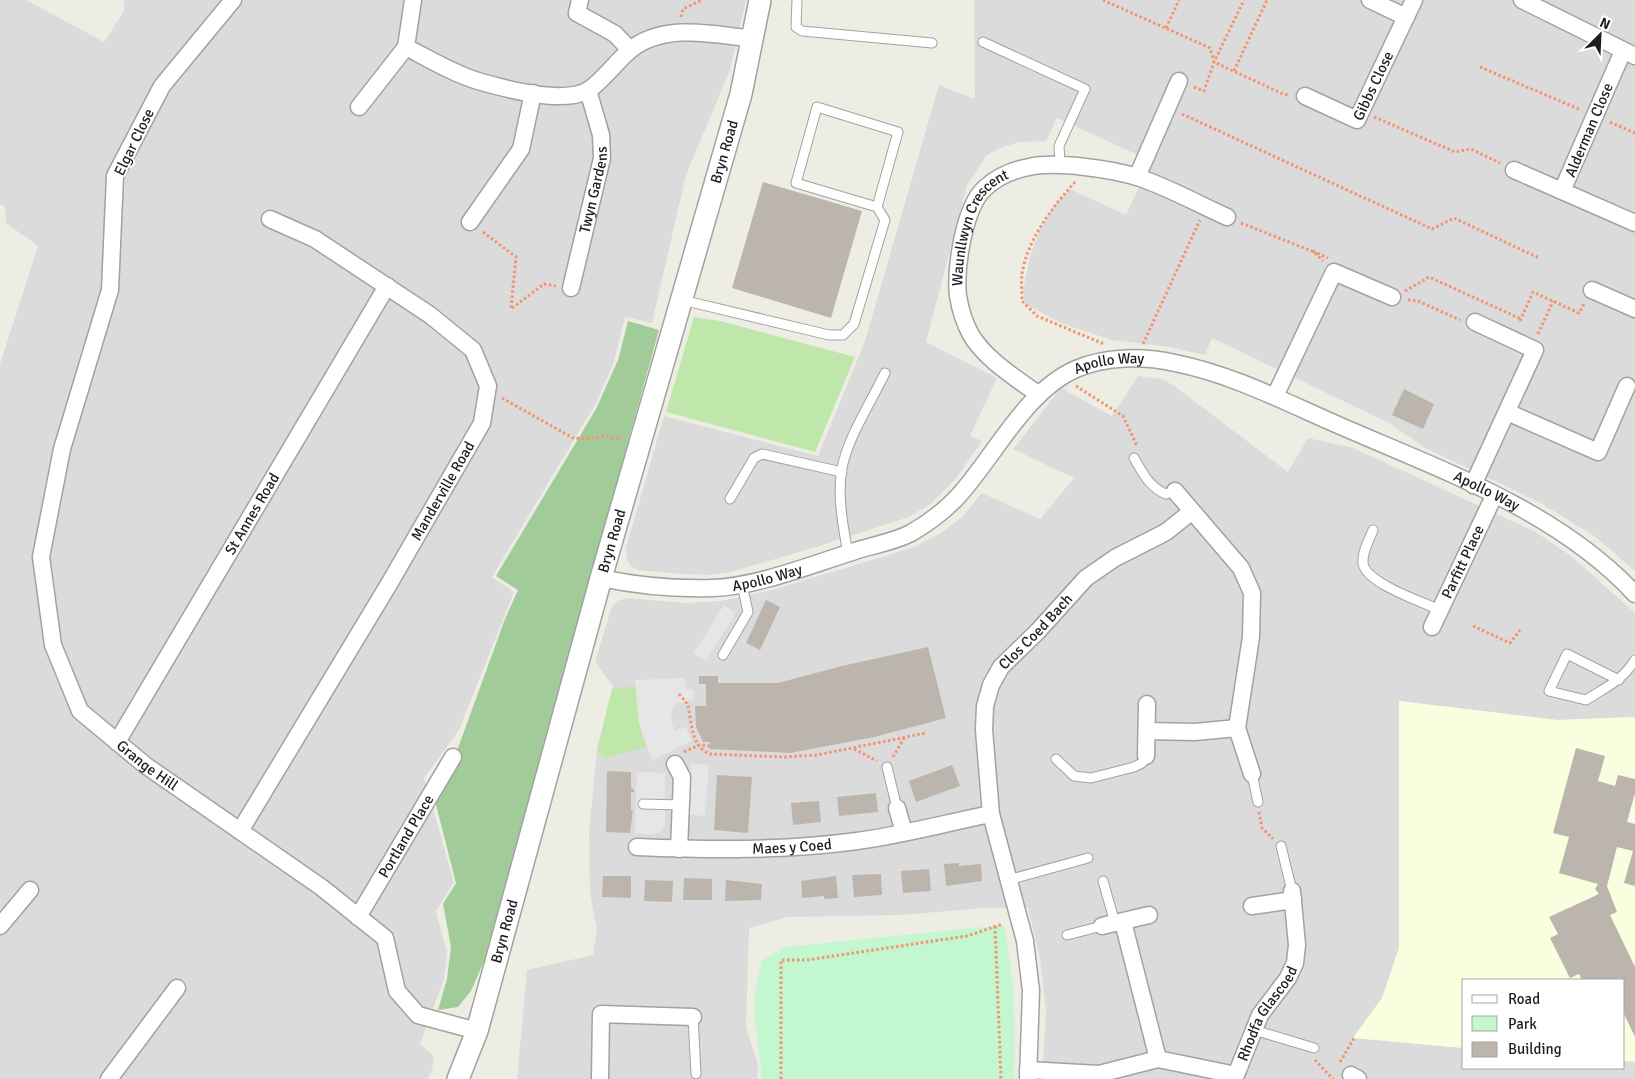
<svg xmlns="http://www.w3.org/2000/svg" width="1635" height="1079" font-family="Signika,sans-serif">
<rect width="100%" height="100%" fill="#eeede4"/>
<g fill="#dcdbdb">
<polygon points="0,0 26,0 104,42 124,11 124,0 746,0 730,70 686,175 652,323 625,317 614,362 595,405 492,577 514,592 459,730 424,778 454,882 436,911 447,953 444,979 420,1044 434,1056 432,1070 428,1079 0,1079 0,364 38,246 6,223 5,208 0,204"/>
<polygon points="974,0 1635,0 1635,571 1597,538 1539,502 1425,448 1391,424 1212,338 1205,355 1170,347 1112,340 1063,324 1025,304 1023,290 1031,253 1041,228 1054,206 1070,189 1126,215 1151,161 1057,118 1046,141 1020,142 1000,148 986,156 967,185 926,342 997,378 970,436 982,441 957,477 932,503 906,518 816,547 731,572 711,575 681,574 638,570 631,566 627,559 626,548 664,416 818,456 865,341 939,85 975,99"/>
<polygon points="1138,376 1161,379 1173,385 1288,472 1308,438 1353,448 1534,531 1571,556 1635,613 1635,717 1557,720 1399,701 1399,948 1382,998 1353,1038 1464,1048 1464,1068 1624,1068 1624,1061 1635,1062 1635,1079 1042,1079 1046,1012 1040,958 1028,908 984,908 901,915 787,917 749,928 746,1027 758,1065 757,1079 517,1079 527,970 593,955 597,930 590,893 589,833 597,750 613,686 595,662 611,609 617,601 626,598 686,603 721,601 772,590 882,557 914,547 941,533 962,517 982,493 1040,519 1074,478 1013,449 1061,388 1112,416"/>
</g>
<polygon fill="#f8fede" points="1399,701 1557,720 1635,717 1635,1062 1624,1061 1624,980 1464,980 1464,1048 1353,1038 1382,998 1399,948"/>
<g fill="#bfe7ab">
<polygon points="694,317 720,321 855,357 815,452 666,412"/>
<polygon points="636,686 639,723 646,747 604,759 597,750 612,689"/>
</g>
<polygon fill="#a1cc9a" points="628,321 659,330 484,961 471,991 458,1007 438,1010 447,979 451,947 443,904 456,883 434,797 450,770 505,619 518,590 496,576 596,409 618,360"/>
<path fill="#c2f7cf" d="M1003,925C1016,976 1015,1026 1014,1079H761C762,1055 754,1032 754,1008C754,993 759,976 761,961L785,947Z"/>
<g fill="#e6e6e6">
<polygon points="724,605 736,613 706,661 694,653"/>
<polygon points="685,678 686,689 693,689 694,700 676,703 672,711 671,721 675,731 686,727 692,741 652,761 639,723 635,680"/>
<polygon points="691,764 709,765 705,816 687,814"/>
<polygon points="637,772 665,773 665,825 660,832 655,834 635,834"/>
</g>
<g fill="#bbb5ad">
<polygon points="763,182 862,211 831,318 732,288"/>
<polygon points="1404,389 1434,404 1423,429 1392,415"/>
<polygon points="766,600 780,607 760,650 746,643"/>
<polygon points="928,647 946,718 874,737 790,753 710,749 710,742 703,742 696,727 695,706 706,706 706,684 699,684 699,676 718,676 718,683 778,683 842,666"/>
<polygon points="1576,748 1605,756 1598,781 1615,786 1618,775 1635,779 1635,793 1627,822 1635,824 1635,886 1624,883 1633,851 1617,847 1607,886 1617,912 1610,915 1635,967 1635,1037 1624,1014 1624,980 1582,980 1579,974 1570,978 1550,938 1558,934 1549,917 1599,894 1595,889 1598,884 1559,873 1569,837 1553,833"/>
<polygon points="952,765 960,786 916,802 909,781"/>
<polygon points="607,771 631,772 631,787 634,790 634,792 631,792 631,810 633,810 630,833 606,832"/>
<polygon points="717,775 752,777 748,833 714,830"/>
<polygon points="876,793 878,812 839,816 837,797"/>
<polygon points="819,801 821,822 793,825 791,803"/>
<polygon points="959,863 959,866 981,864 982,881 946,886 944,864"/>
<polygon points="929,869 931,891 903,893 901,871"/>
<polygon points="881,874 882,895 854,897 852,875"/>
<polygon points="603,876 631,876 631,898 602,897"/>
<polygon points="836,876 838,898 824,899 824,896 802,898 801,881"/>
<polygon points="684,878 712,879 712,900 683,900"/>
<polygon points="645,880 673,881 672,902 644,901"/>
<polygon points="726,880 762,884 761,900 725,901"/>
</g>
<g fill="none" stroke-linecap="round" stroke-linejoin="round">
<defs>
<g id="service">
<polyline points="797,0 796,27 802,31 932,43"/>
<polyline points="983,42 1085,89 1059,146 1060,164"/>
<polyline points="682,300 829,335 843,335 854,324 885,220 877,207 796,183 817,107 898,132 877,207"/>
<path d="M1134,458C1143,473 1149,487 1166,494L1175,491"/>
<polyline points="730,499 754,458 762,454 842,472"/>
<path d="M1373,530C1369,540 1362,552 1363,563C1365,583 1423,602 1440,610"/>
<path d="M848,553C843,527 837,495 842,468C848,437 871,402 885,373"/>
<polyline points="723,655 748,612 742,584"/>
<path d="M1619,680L1567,654L1549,691L1586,700C1606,687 1622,681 1635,660"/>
<polyline points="1056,759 1074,776 1091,778 1134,767 1142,763 1146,756"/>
<polyline points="887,767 897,808"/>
<polyline points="1252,774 1258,802"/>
<polyline points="643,804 681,805"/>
<polyline points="1281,846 1292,891"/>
<polyline points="1008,880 1088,858"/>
<polyline points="1103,881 1115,923"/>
<polyline points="1067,935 1102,926"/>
<polyline points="693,1017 696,1074"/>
<polyline points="1254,1030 1314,1048"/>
</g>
<g id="minor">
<path id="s1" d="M233,0L162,86L115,176L110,290L62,449L41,557L53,645L80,711L145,765L321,887L385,938L397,991L418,1015L477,1031"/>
<path d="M413,0L406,47C429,59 454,74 478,81C506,89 560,104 587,91C600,84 616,62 628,52C661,22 714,34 753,39"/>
<polyline points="580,0 577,13 615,34 630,50"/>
<polyline points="1370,0 1406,17"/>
<polyline points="1522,0 1635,56"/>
<polyline points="1623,51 1562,191 1635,223"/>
<path id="s2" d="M1305,96L1357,120L1414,0"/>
<polyline points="359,107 406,47"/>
<polyline points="1514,170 1562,191"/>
<polyline points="1137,177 1179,81"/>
<polyline points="470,222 521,149 533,93"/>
<path id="s3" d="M571,288L602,158L601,135L588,90"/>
<polyline points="1592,290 1635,309"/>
<path id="s4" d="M1039,395C1016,378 986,360 971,335C965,324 960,308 958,296C955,268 964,207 985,188C998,176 1013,170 1029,167C1056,161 1111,169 1137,177C1168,187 1198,204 1227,217"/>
<polyline points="1275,396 1334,272 1392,297"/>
<polyline points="1507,412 1598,452 1627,386"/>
<polyline points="1473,485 1535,350 1475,322"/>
<polyline points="1175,491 1241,568 1252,593 1251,637 1237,728 1252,774"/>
<path id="s5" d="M601,578C638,586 675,589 712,588C756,587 813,564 855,551C873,545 894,542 911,533C930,522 947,509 961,493C996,453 1027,390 1076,369C1106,356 1144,356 1175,363C1230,374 1279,399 1329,421C1435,468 1555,508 1635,594"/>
<path id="s6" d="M1432,627L1494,496"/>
<polyline points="1147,731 1195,732 1237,728"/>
<path id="s7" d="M117,742L387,286"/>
<polyline points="1146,756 1147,704"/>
<polyline points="675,764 682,777 679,849"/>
<polyline points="897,808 904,832"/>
<path id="s8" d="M240,831L389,584L482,423L488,386L473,350L430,315L315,239L270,219"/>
<path id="s9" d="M637,847C710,850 784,851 857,841C902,835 946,823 991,814"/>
<polyline points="1252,906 1293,900"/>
<path id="s10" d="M358,917L453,757"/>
<polyline points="1123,922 1158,1059"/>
<polyline points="0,926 30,890"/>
<polyline points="1102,926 1149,915"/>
<path id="s11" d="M1028,1070L1099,1074L1158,1059L1236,1075L1260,1015L1288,978L1295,963L1297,945L1292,891"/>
<polyline points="1351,1075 1358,1079"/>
<polyline points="109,1079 177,988"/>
<polyline points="600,1079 601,1014 693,1017"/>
<path id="s12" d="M1028,1079L1031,991L1025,941L991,814L984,730L985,706L991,685L1001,667L1038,631L1086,578L1115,558L1166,532L1191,512"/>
</g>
<g id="tertiary">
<path id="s13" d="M458,1079L477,1031L601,578L741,94L760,0"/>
</g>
</defs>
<use href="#service" stroke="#a2a2a2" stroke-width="11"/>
<use href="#minor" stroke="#a2a2a2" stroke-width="19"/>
<use href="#tertiary" stroke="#a2a2a2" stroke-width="24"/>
<g stroke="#f4936f" stroke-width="3" stroke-dasharray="2.5 2.5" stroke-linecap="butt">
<polyline points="1103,0 1210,48 1214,62 1283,94 1290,95"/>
<polyline points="681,17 683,9 702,0"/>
<polyline points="1166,28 1179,0"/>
<polyline points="1480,67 1581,110"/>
<polyline points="1234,71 1267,0"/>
<polyline points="1194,87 1204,91 1214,62 1244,0"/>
<polyline points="1182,114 1432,229 1454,218 1539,258"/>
<polyline points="1374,117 1455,152 1471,149 1500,163"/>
<polyline points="1610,122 1635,133"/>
<path d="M1075,182C1053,206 1027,240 1022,274C1021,282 1022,292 1022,301L1037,316L1104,344"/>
<polyline points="1241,223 1314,252 1323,261"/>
<polyline points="483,232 516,257 511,309 544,284 556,286"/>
<polyline points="1313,251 1328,258"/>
<polyline points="1405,291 1429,277 1521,319"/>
<polyline points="1408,300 1418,301 1460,320"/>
<polyline points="1520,321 1533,292 1579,313 1585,302"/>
<polyline points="1538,334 1553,301"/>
<polyline points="1143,344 1200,220"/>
<polyline points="1076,386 1123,416 1137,446"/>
<polyline points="502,398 573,438 587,439 607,436 619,440 621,437"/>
<polyline points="1473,626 1510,643 1520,630"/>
<path d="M679,694C682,698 687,702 688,706C692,723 691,747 710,754L785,757L817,755L926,733"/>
<polyline points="854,749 877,761"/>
<polyline points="684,752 699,745 710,746"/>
<polyline points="893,757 904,738"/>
<polyline points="1259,812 1262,828 1273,839"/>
<polyline points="995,926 1001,1079"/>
<polyline points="1315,1060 1333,1079"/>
<polyline points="1340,1062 1354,1038"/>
<polyline points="781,1079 781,960 807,960 967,936 1003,924"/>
</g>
<use href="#service" stroke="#fff" stroke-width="9"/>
<use href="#minor" stroke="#fff" stroke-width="16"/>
<use href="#tertiary" stroke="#fff" stroke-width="21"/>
</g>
<g text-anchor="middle" stroke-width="4" stroke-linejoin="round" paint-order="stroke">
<g font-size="15" fill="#1e1e1e" stroke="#fff">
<text dy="5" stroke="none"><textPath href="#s2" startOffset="95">Gibbs Close</textPath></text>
<text transform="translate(1589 130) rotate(-67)" y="5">Alderman Close</text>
<text transform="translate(134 142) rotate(-64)" y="5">Elgar Close</text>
<text dy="5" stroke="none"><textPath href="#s13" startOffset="965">Bryn Road</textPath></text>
<text dy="5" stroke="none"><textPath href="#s3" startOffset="101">Twyn Gardens</textPath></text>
<text dy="5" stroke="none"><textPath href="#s4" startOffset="208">Waunllwyn Crescent</textPath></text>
<text dy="5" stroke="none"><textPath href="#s5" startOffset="588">Apollo Way</textPath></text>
<text dy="5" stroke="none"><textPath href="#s8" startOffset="396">Manderville Road</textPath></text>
<text dy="5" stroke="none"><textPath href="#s5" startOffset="992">Apollo Way</textPath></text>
<text dy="5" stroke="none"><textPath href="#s7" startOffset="265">St Annes Road</textPath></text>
<text dy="5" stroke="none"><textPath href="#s13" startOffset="560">Bryn Road</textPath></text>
<text dy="5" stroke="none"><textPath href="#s6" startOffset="72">Parfitt Place</textPath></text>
<text dy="5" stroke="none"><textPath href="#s5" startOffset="168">Apollo Way</textPath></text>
<text dy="5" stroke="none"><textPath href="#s12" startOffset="470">Clos Coed Bach</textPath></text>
<text dy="5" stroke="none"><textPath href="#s1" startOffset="850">Grange Hill</textPath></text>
<text dy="5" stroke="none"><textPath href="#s10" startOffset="94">Portland Place</textPath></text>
<text dy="5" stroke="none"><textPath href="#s9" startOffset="155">Maes y Coed</textPath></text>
<text dy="5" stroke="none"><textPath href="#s13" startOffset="155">Bryn Road</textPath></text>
<text dy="5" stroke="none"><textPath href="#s11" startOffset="281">Rhodfa Glascoed</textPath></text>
</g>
</g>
<rect x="1462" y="979" width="162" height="90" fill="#ffffff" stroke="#a5a5a5"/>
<rect x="1472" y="995" width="25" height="8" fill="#ffffff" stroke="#a5a5a5"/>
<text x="1508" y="1004" font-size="15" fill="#1e1e1e">Road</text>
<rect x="1472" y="1016" width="25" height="15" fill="#c2f7cf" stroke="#a5a5a5"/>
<text x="1508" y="1029" font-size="15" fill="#1e1e1e">Park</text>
<rect x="1472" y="1042" width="25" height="15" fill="#bbb5ad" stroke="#a5a5a5"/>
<text x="1508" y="1054" font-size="15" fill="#1e1e1e">Building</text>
<g transform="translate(1600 35) rotate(24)" stroke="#ffffff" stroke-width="4" paint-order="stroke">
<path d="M0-4L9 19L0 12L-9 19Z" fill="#1e1e1e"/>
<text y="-8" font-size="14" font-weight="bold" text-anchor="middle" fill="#1e1e1e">N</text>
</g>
</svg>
